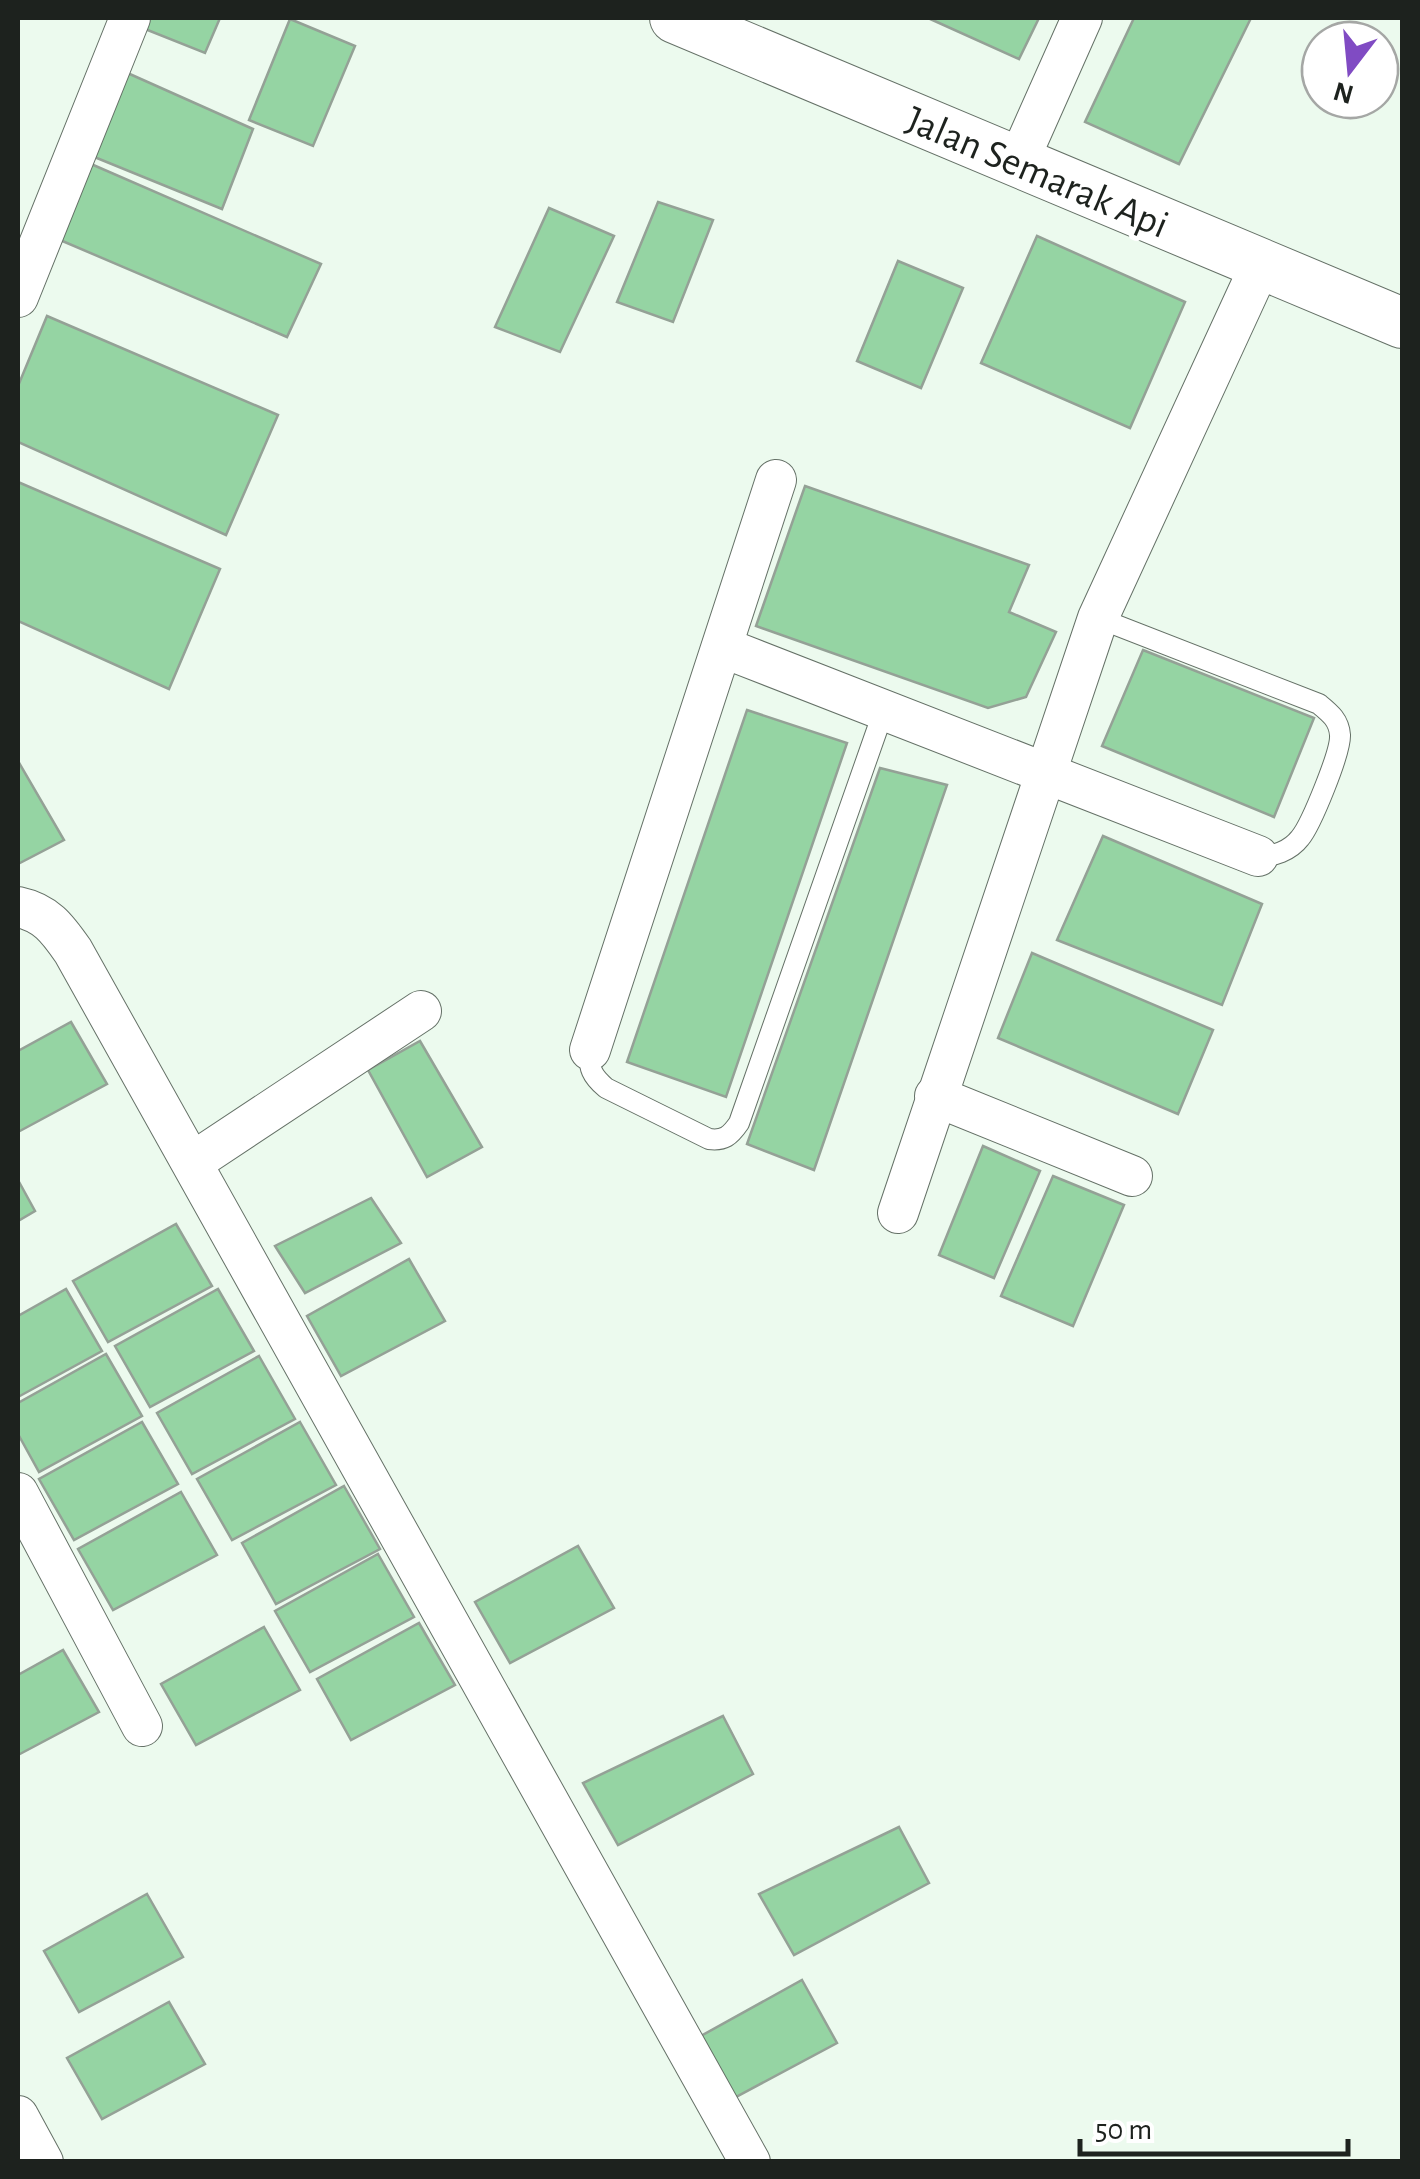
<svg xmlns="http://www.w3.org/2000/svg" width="1420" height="2179" font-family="'Alegreya Sans',sans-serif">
<rect width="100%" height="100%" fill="#ecfaee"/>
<g fill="#95d4a3" stroke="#94a196" stroke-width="2.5">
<polygon points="144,18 220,18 205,53 140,27"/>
<polygon points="928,18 1039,18 1019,59"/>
<polygon points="1134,18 1251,18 1179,164 1085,122"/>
<polygon points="290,19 355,46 313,146 249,120"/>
<polygon points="123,71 253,129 222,209 87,154"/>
<polygon points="91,164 321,264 287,337 60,240"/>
<polygon points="658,202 713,220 673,322 617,302"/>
<polygon points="549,208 614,236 560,352 495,327"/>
<polygon points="1037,236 1185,302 1130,428 981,363"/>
<polygon points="898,261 963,288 921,388 857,361"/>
<polygon points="47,316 278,415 226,535 18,442 18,386"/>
<polygon points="18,482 220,569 169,689 18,621"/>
<polygon points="805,486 1029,565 1009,612 1056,632 1026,697 988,708 756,626"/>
<polygon points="1143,650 1314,718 1274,817 1102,746"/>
<polygon points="747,710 847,743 726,1097 627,1062"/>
<polygon points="18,761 64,840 18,864"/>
<polygon points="880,768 947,785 814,1170 747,1144"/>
<polygon points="1103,836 1262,904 1222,1005 1057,940"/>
<polygon points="1032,953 1213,1030 1178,1114 998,1038"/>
<polygon points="71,1022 107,1084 18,1132 18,1051"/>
<polygon points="420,1041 482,1147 427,1177 368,1070"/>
<polygon points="983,1146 1040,1171 994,1278 939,1255"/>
<polygon points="1053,1176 1124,1205 1073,1326 1001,1296"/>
<polygon points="18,1180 35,1211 18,1221"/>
<polygon points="371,1198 401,1243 305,1293 275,1246"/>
<polygon points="176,1224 212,1286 108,1342 73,1281"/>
<polygon points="409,1259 445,1321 341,1376 307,1316"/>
<polygon points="66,1289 102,1351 18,1397 18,1316"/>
<polygon points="218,1289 254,1351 150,1407 115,1346"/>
<polygon points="106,1354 142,1416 39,1472 18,1434 18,1403"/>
<polygon points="259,1356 295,1419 192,1474 157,1413"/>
<polygon points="142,1422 178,1484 74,1540 39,1479"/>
<polygon points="300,1422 336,1485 232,1540 197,1479"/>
<polygon points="344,1486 380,1549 276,1604 242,1543"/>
<polygon points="181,1492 217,1555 113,1610 78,1549"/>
<polygon points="578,1546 614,1608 510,1663 475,1602"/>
<polygon points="378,1554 414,1617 310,1672 275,1611"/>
<polygon points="419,1623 455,1685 351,1740 317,1679"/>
<polygon points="264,1627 300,1690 196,1745 161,1684"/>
<polygon points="63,1650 99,1712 18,1755 18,1675"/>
<polygon points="723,1716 753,1774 618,1845 583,1783"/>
<polygon points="899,1827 929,1883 794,1955 759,1894"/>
<polygon points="147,1894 183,1957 79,2012 44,1951"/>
<polygon points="802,1980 837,2043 734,2098 699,2037"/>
<polygon points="169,2002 205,2064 102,2119 67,2058"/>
</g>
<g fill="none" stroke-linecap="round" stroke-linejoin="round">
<defs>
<g id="service">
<path d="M1098,618L1319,704C1330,713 1339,720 1340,735C1341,752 1311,825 1300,838C1290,851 1273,857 1258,856"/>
<path d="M590,1050C588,1068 592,1076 606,1088L709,1139C724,1141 730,1136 739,1123L884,710"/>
</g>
<g id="minor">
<polyline points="1018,162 1082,18"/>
<polyline points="18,297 130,18"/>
<polyline points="722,647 1258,856"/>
<path d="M18,907C46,913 57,928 73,951L750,2162"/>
<polyline points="590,1050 776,480"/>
<polyline points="935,1096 1132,1176"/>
<polyline points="193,1162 421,1011"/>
<polyline points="898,1213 1098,618 1261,264"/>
<polyline points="18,1493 142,1726"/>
<polyline points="18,2116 43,2162"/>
</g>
<polyline id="tertiary" points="675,18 1402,323"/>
</defs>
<use href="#service" stroke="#657167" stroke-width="22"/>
<use href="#minor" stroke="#657167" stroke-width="42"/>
<use href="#tertiary" stroke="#657167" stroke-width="52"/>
<use href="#service" stroke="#fff" stroke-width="20"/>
<use href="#minor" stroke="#fff" stroke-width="40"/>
<use href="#tertiary" stroke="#fff" stroke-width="50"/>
</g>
<g text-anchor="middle" stroke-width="10" stroke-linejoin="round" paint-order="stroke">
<g font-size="40" fill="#1d221e" stroke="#fff">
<text transform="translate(1038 171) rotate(23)" y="14">Jalan Semarak Api</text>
</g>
</g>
<rect width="1420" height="2179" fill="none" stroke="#1d221e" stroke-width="40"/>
<g transform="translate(1350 70) rotate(196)"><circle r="48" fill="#ffffff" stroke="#a5a7a5" stroke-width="2.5"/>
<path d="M0-8L18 38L0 25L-18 38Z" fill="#804bc3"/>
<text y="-15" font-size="28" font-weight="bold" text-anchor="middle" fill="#1d221e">N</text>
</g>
<path d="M1080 2139v15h268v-15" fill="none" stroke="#1d221e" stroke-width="5"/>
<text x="1095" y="2139" font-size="30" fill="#1d221e" stroke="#ffffff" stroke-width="8" paint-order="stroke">50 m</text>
</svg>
